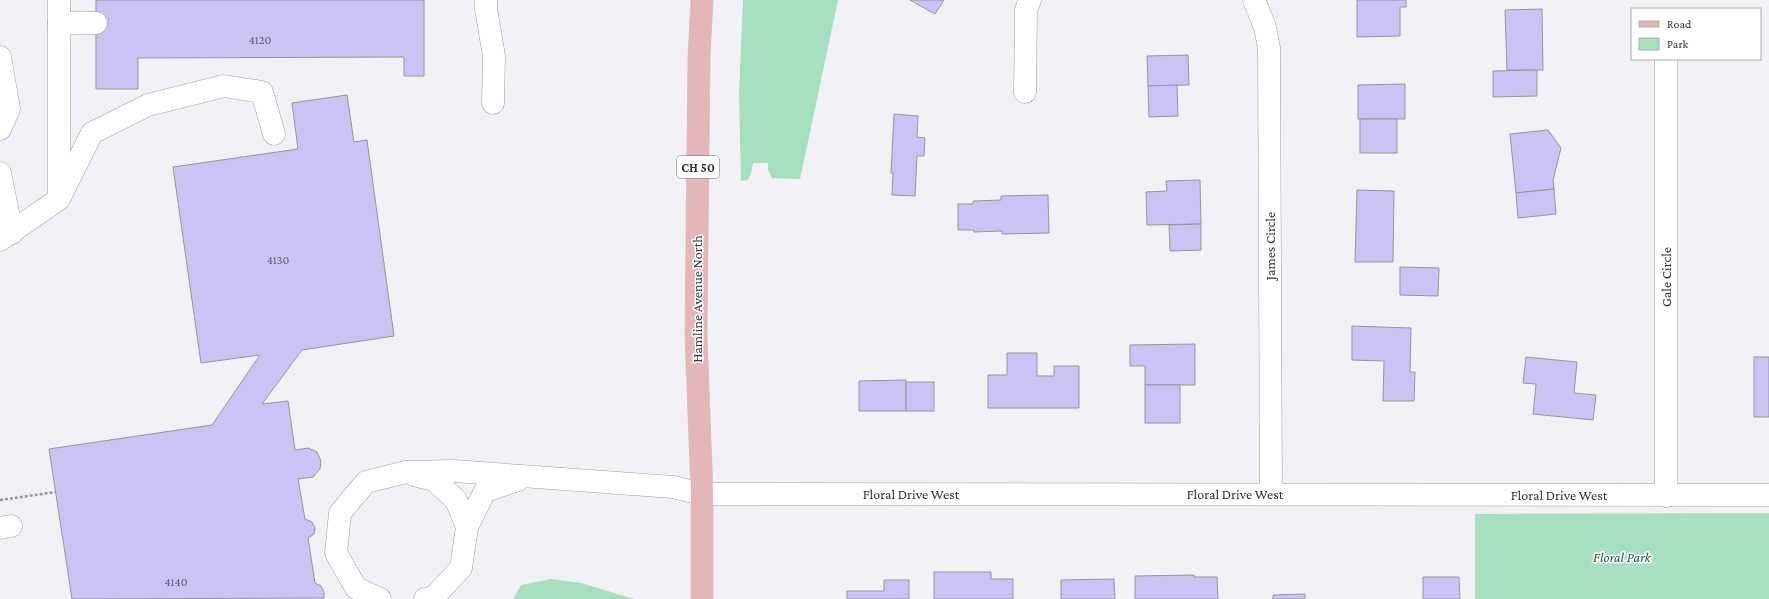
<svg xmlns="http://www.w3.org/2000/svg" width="1769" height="599" font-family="'Crimson Pro',serif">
<rect width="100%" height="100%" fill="#f2f1f5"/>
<g fill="#a7dfc1">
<polygon points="743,0 838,0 800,179 772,178 768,170 768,163 753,163 751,173 748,180 741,181 739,93"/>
<polygon points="1769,513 1769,599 1475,599 1475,514"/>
<polygon points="551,579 581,583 634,599 513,599 521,585"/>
</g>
<g fill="#cbc3f5" stroke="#979699">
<polygon points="96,0 424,0 424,76 404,76 404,57 138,58 138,89 96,89"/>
<polygon points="910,0 944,0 935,14"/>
<polygon points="1357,0 1406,0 1406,7 1400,7 1400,36 1357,37"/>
<polygon points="1542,9 1543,70 1507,70 1505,10"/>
<polygon points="1188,55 1189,85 1148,86 1147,56"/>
<polygon points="1537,70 1537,96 1493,97 1493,71"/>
<polygon points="1405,84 1405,119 1358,119 1358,85"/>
<polygon points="1177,85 1178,116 1149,117 1148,86"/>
<polygon points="347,95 354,142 367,140 394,336 302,350 262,404 288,401 295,450 308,448 317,452 321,461 320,469 313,477 298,479 305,519 312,522 315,528 314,534 308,538 315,583 321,586 324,592 324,598 72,599 49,449 212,425 260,355 201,363 173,167 298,149 292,103"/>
<polygon points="894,114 918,116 917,137 925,138 924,156 917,156 915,196 892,195 893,173 891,173"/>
<rect x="1360" y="119" width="37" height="34"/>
<polygon points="1548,130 1561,148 1553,180 1554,189 1516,193 1510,134"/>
<polygon points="1200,180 1201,224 1147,225 1146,192 1167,191 1166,181"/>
<polygon points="1554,189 1556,214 1518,218 1516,193"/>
<polygon points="1357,190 1394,191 1393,262 1355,262"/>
<polygon points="1048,195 1049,233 1002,234 1002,231 974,232 974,230 958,230 958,204 973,204 973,201 1001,200 1001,196"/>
<polygon points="1201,224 1201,250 1170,251 1169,225"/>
<polygon points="1400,267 1439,268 1438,296 1400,295"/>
<polygon points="1352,326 1411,328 1410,372 1415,372 1414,401 1383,401 1384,361 1352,360"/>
<polygon points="1195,344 1195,385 1145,385 1145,366 1130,366 1130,345"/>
<polygon points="1007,353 1037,353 1037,376 1054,376 1054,366 1079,366 1079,408 988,408 988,375 1007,375"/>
<polygon points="1526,357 1577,362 1574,393 1596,395 1593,420 1533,414 1536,384 1523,383"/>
<rect x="1754" y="357" width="15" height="60"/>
<polygon points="906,380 906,411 859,411 859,381"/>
<rect x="906" y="382" width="28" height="29"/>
<rect x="1145" y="385" width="35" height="38"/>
<polygon points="934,572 991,572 991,579 1013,579 1013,599 934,599"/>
<polygon points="1194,575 1194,577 1217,577 1218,599 1135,599 1135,576"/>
<polygon points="1423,577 1459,577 1460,599 1423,599"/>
<polygon points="1114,579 1115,599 1061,599 1061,580"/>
<polygon points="884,580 909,580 909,599 847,599 847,591 884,591"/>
<polygon points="1305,594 1305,599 1273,599 1273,595"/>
</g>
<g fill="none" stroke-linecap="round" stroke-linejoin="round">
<defs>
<g id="minor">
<polyline points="486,0 486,9 494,56 493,103"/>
<polyline points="1254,0 1265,27 1269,48 1271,494"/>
<polyline points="59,23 96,23"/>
<polyline points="0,57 9,109 0,129"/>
<polyline points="1666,59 1666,496"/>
<polyline points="1025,92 1026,10 1030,0"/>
<polyline points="0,173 12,233"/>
<polyline points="59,195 59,0"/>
<polyline points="0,240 59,199 92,133 148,105 224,86 262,92 274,134"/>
<polyline points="414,475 434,480 456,500 467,527 461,568 434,597 425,599"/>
<polyline points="467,527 485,491 518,480"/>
<polyline points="0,528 11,526"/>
<polyline points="380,599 356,588 336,553 340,513 366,482 406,472 454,471 673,487 702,494 1769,495"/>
</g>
<polyline id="major" points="702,0 699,57 696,335 702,494 702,599"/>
</defs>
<use href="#minor" stroke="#a09fa2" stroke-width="23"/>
<use href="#major" stroke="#cfcecf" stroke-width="23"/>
<polyline stroke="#99989b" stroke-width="2.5" stroke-dasharray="3 2" stroke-linecap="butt" points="0,500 56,492"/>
<use href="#minor" stroke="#fff" stroke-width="22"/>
<use href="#major" stroke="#e4b6b8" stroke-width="22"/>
</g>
<g text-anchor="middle" stroke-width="3" stroke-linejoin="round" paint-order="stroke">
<g font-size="12" fill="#5a5866">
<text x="260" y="44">4120</text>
<text x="278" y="264">4130</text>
<text x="176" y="586">4140</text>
</g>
<rect fill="#fff" stroke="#727172" stroke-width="1" x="677" y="156" width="42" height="22" rx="3"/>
<g font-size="13" font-weight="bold" fill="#353436">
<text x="698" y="172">CH 50</text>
</g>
<g font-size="14" fill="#353436" stroke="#fff">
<text transform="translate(1270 246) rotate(-90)" y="5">James Circle</text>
<text transform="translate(1666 277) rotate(-90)" y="5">Gale Circle</text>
<text transform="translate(697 299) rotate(-90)" y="5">Hamline Avenue North</text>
<text x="911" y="499">Floral Drive West</text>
<text x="1235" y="499">Floral Drive West</text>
<text x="1559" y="500">Floral Drive West</text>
</g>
<g font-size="14" font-style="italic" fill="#20553d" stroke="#fff">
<text x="1622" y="562">Floral Park</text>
</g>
</g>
<rect x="1631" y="8" width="130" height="52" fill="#ffffff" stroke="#aeaeaf"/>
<rect x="1639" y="21" width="20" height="6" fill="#e4b6b8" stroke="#aeaeaf"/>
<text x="1667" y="28" font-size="12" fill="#353436">Road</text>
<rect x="1639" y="38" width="20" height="12" fill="#a7dfc1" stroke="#aeaeaf"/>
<text x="1667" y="48" font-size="12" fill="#353436">Park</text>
</svg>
